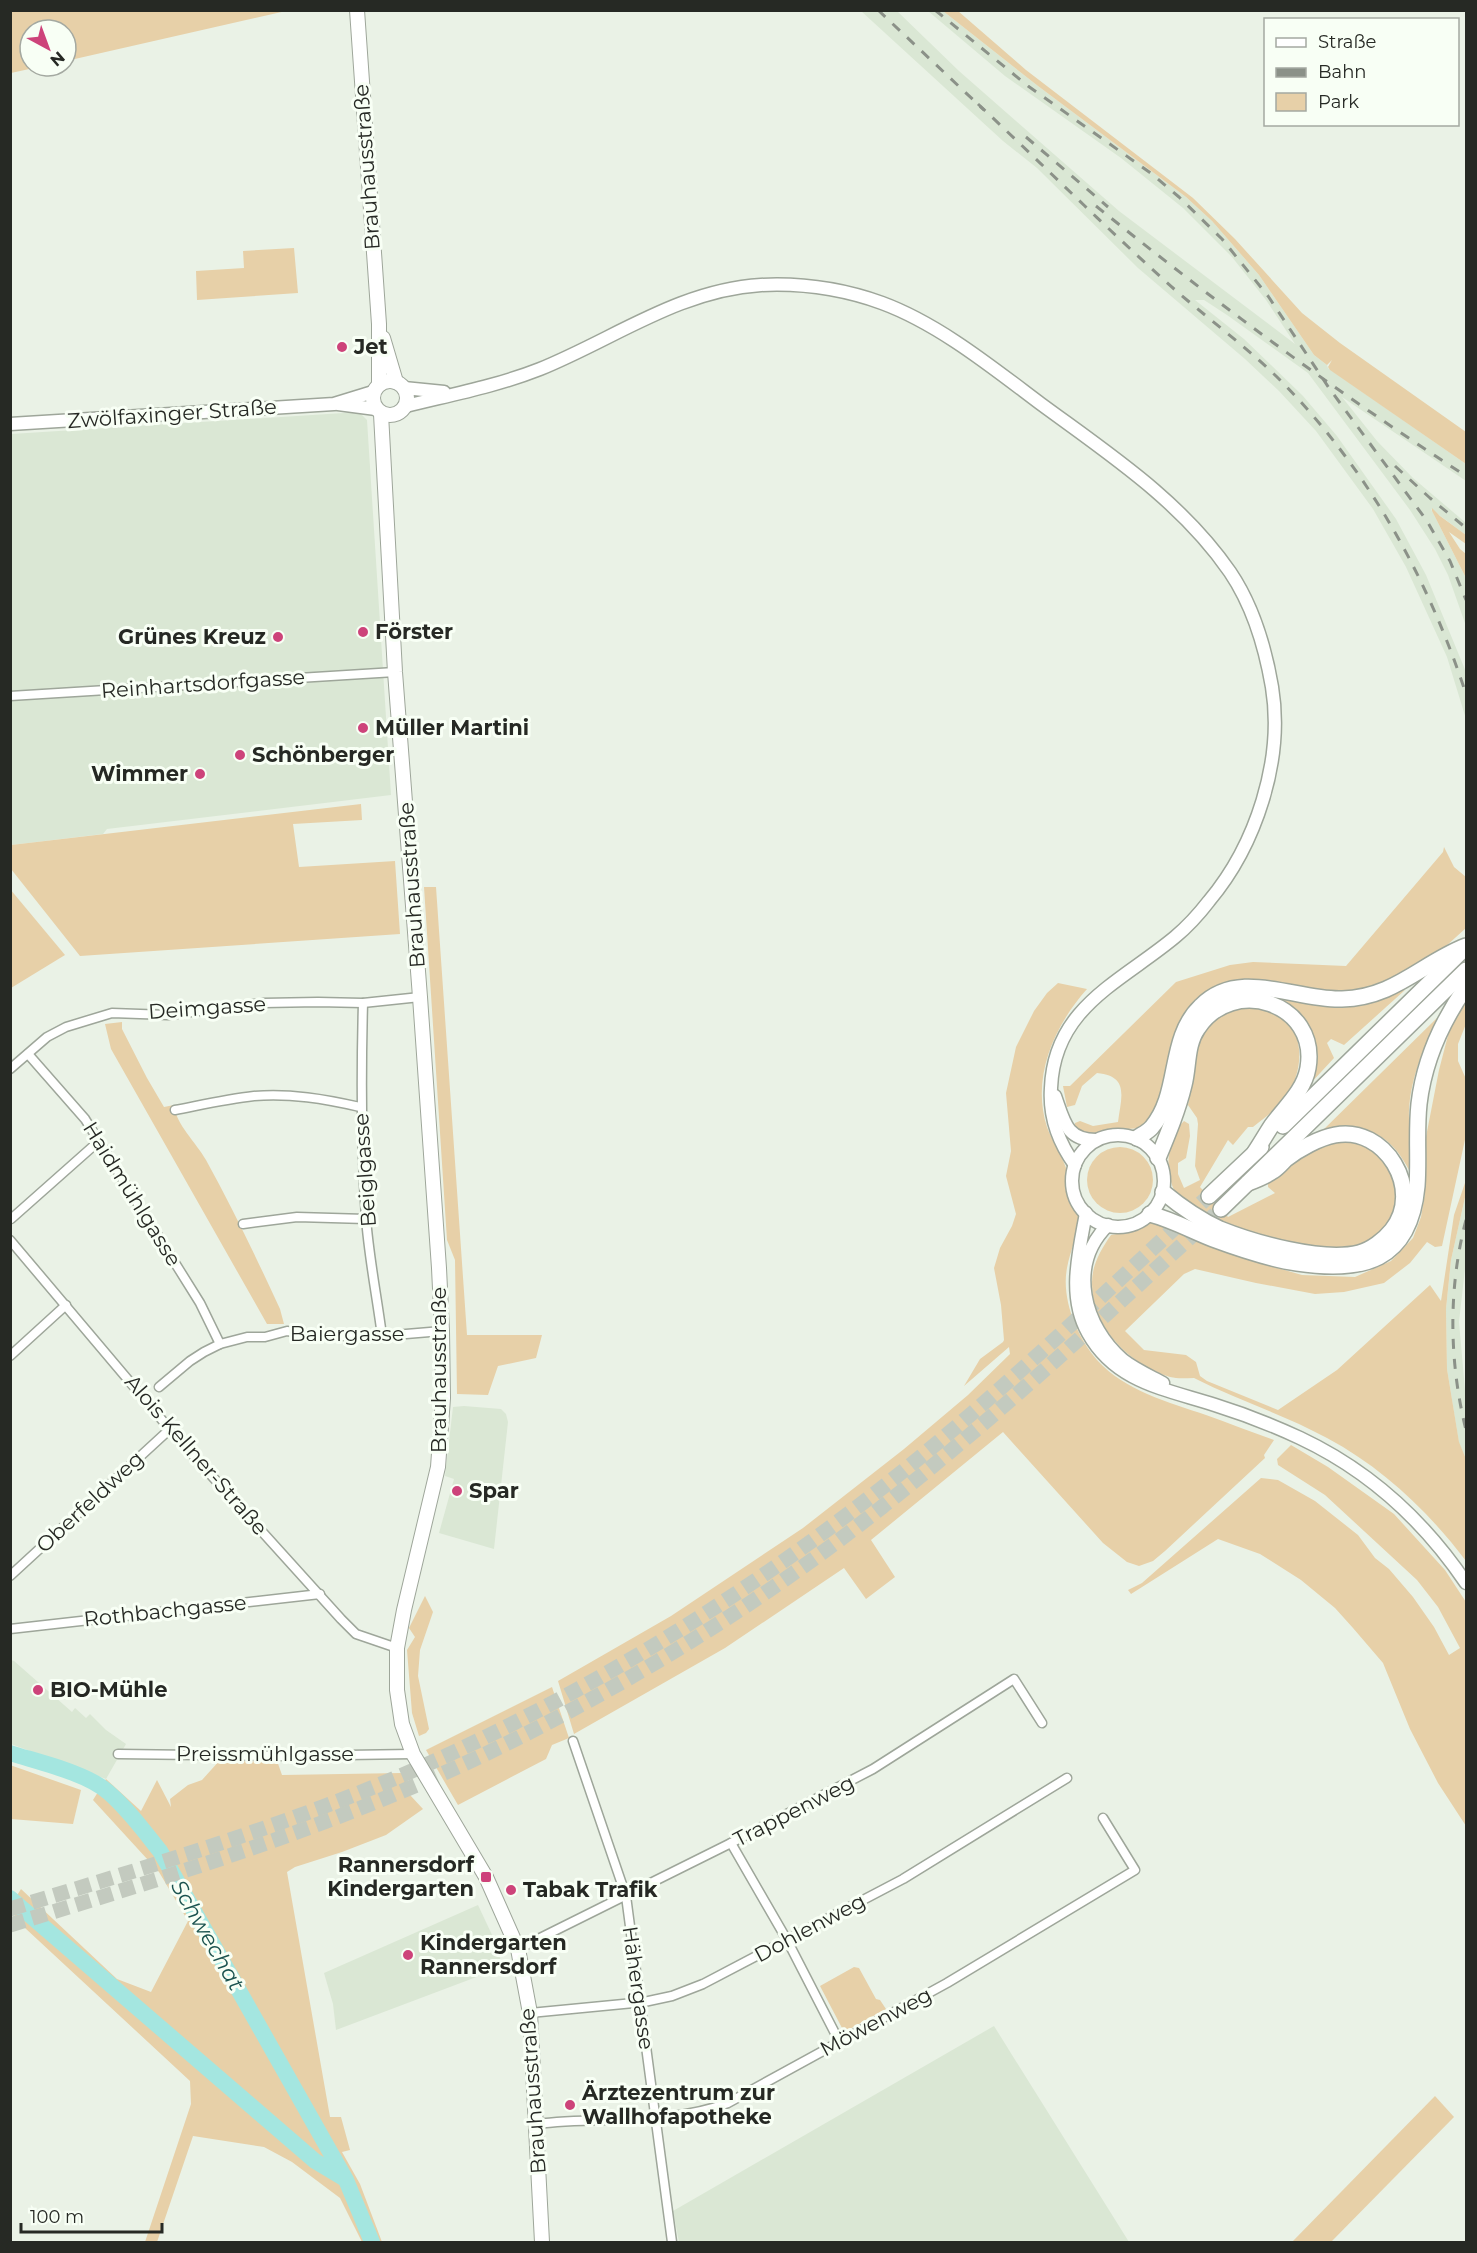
<svg xmlns="http://www.w3.org/2000/svg" width="1477" height="2253" font-family="Montserrat,sans-serif">
<rect width="100%" height="100%" fill="#eaf2e6"/>
<g fill="#dae7d4">
<polygon points="861,11 897,11 959,71 1119,211 1295,344 1266,300 1232,257 1183,208 1121,158 1005,76 928,11 943,11 1038,86 1186,197 1212,221 1259,275 1314,355 1327,365 1328,368 1466,464 1466,481 1342,397 1377,441 1413,478 1466,523 1466,535 1431,509 1466,578 1466,626 1448,575 1435,549 1410,510 1308,373 1227,315 1204,300 1195,300 1244,339 1303,396 1337,436 1396,519 1426,575 1466,672 1466,719 1447,657 1406,567 1373,509 1316,431 1279,391 1245,359 1138,268 1037,168 1003,141"/>
<polygon points="359,412 367,420 391,795 107,829 103,834 11,845 11,434"/>
<polygon points="1466,1193 1466,1260 1459,1322 1466,1401 1466,1459 1459,1443 1447,1369 1446,1309 1451,1260"/>
<polygon points="464,1406 501,1409 506,1414 508,1422 494,1549 439,1533 454,1479 445,1476 453,1407"/>
<polygon points="11,1660 14,1661 72,1712 75,1708 86,1718 90,1714 106,1730 126,1744 106,1779 11,1744"/>
<polygon points="478,1905 493,1937 503,1967 336,2030 333,2004 324,1973"/>
<polygon points="994,2026 1129,2242 679,2242 673,2211"/>
</g>
<g fill="#e7d0a8">
<polygon points="10,11 11,10 286,11 66,61 66,30 30,30 30,66 43,66 11,73"/>
<polygon points="943,11 958,11 1026,70 1193,198 1235,239 1302,313 1340,343 1466,432 1466,464 1330,370 1328,367 1332,360 1327,365 1314,355 1259,275 1212,221 1186,197 1038,86"/>
<polygon points="294,248 298,293 197,300 196,271 244,268 243,251"/>
<polygon points="1432,508 1440,516 1466,535 1466,544 1449,532 1460,549 1466,554 1466,578 1432,511"/>
<polygon points="361,804 362,820 293,824 299,867 395,861 400,934 80,956 11,869 11,845"/>
<path d="M1444,847L1454,867L1466,877V928L1434,957L1409,974L1352,994L1225,988L1165,1094L1142,1128L1112,1130L1088,1134L1075,1127V1123L1080,1121L1093,1126L1118,1122C1121,1098 1130,1076 1097,1073L1082,1086L1075,1105L1067,1107L1063,1086H1070L1176,982L1230,965L1253,962L1346,966L1443,852Z"/>
<polygon points="424,887 436,887 467,1335 542,1335 536,1358 498,1366 488,1395 457,1394 455,1260 447,1240"/>
<polygon points="10,889 65,955 11,988 10,988"/>
<path d="M1058,983L1087,989C1054,1026 1031,1078 1047,1127C1052,1141 1061,1154 1066,1168C1069,1175 1066,1183 1068,1190C1070,1198 1078,1207 1079,1215C1079,1232 1070,1251 1067,1268C1061,1299 1077,1337 1097,1360C1125,1391 1168,1402 1206,1415C1229,1423 1251,1432 1274,1440L1264,1455L1265,1458L1165,1551L1153,1561L1139,1566L1127,1562L1103,1543L1003,1432L871,1540L895,1577L866,1599L844,1568L725,1648L574,1734L558,1681L671,1616L803,1528L904,1449L968,1395L1010,1354L1009,1347L964,1386L980,1359L1003,1342L1004,1340L1001,1305L994,1268L1000,1248L1012,1226L1016,1214L1006,1176L1011,1151L1006,1093L1016,1047L1034,1011L1047,993Z"/>
<path d="M1405,990L1344,1045L1331,1039L1327,1043L1334,1058L1309,1085C1320,1058 1319,1031 1296,1009C1291,1005 1284,1002 1281,997L1338,1007Z"/>
<path d="M1466,997V1024L1458,1044V1061L1466,1079V1135L1442,1246L1435,1247L1427,1242L1410,1263L1384,1283L1344,1292L1315,1294L1256,1283L1195,1269L1184,1274L1125,1331L1144,1350L1186,1355L1196,1362L1200,1376L1207,1381L1278,1410L1337,1370L1430,1285L1441,1301L1454,1215L1466,1180V1172V1193L1451,1260L1446,1309L1447,1369L1459,1442L1466,1459V1561C1428,1511 1383,1468 1327,1438C1285,1415 1237,1400 1194,1378C1186,1378 1178,1379 1170,1377C1130,1365 1091,1327 1092,1282C1092,1265 1101,1249 1111,1235L1139,1230L1154,1221L1169,1224L1239,1257L1302,1275L1355,1277L1391,1261L1413,1238L1421,1217L1425,1193V1142L1439,1070L1452,1020Z"/>
<path d="M1248,1006C1256,1007 1269,1007 1276,1011C1307,1031 1304,1072 1285,1098C1277,1109 1264,1118 1253,1127H1248L1233,1145L1228,1140L1200,1187L1228,1217L1275,1193L1268,1187V1183L1298,1159L1320,1146L1348,1139L1374,1147L1399,1182L1392,1225C1383,1231 1373,1242 1363,1247C1330,1262 1205,1223 1179,1197C1170,1188 1167,1167 1169,1154C1171,1143 1176,1128 1184,1121L1189,1124L1190,1136L1186,1158L1178,1163V1174L1184,1188L1200,1180L1195,1166L1198,1124L1197,1118L1188,1105C1195,1072 1192,1024 1230,1010C1235,1007 1242,1007 1248,1006Z"/>
<path d="M1438,1017C1423,1049 1408,1084 1409,1119C1409,1135 1411,1150 1411,1166L1409,1170C1389,1131 1361,1121 1320,1133Z"/>
<path d="M122,1022V1029L147,1078L164,1107L174,1105C176,1125 196,1142 206,1160C233,1209 257,1259 280,1309L284,1324H267L111,1049L105,1024Z"/>
<circle cx="1120" cy="1180" r="33"/>
<polygon points="1291,1445 1328,1467 1394,1514 1445,1570 1466,1602 1466,1826 1438,1783 1410,1729 1383,1663 1353,1628 1335,1608 1301,1580 1260,1554 1218,1539 1131,1594 1128,1590 1142,1583 1261,1478 1278,1480 1315,1501 1358,1535 1375,1558 1389,1569 1413,1597 1434,1627 1449,1655 1460,1648 1438,1607 1417,1580 1325,1495 1278,1465 1277,1459"/>
<polygon points="425,1596 433,1612 420,1650 418,1676 429,1729 426,1733 419,1736 412,1713 407,1650 415,1637 409,1628"/>
<polygon points="552,1687 569,1738 552,1745 546,1759 458,1805 426,1750"/>
<polygon points="276,1758 282,1775 402,1773 406,1777 410,1795 423,1809 386,1835 342,1852 295,1867 287,1872 330,2117 341,2117 350,2150 342,2152 360,2184 382,2242 362,2242 340,2198 292,2162 264,2147 193,2136 157,2242 145,2242 191,2104 190,2081 25,1928 11,1911 10,1907 21,1889 117,1979 151,1992 188,1921 159,1872 93,1800 106,1779 141,1811 157,1780 171,1807 170,1799 188,1785 202,1780 220,1760"/>
<polygon points="10,1765 81,1790 73,1824 11,1819"/>
<polygon points="854,1967 859,1968 876,1999 880,2000 886,2009 848,2030 842,2028 820,1986"/>
<polygon points="1435,2096 1454,2117 1331,2242 1292,2242"/>
</g>
<g fill="none" stroke-linecap="round" stroke-linejoin="round">
<g stroke="#a4e6e0" stroke-width="16">
<path d="M10,1753C38,1762 87,1773 108,1792C128,1809 144,1831 160,1851L346,2180L372,2242"/>
<polyline points="10,1898 315,2161 345,2179"/>
</g>
<g stroke="#c3cabf" stroke-width="15" stroke-dasharray="15 8" stroke-linecap="butt">
<path d="M10,1909C160,1863 310,1819 452,1753C600,1684 740,1598 869,1498C989,1405 1098,1299 1209,1196"/>
<path d="M10,1925C184,1872 358,1819 520,1737C648,1672 770,1596 882,1507C1000,1414 1110,1311 1221,1209"/>
</g>
<defs>
<g id="street">
<polyline points="10,696 395,672"/>
<path d="M363,1003C361,1075 361,1146 366,1218C369,1258 377,1297 382,1336"/>
<polyline points="28,1054 85,1119 200,1303 220,1344"/>
<polyline points="10,1069 47,1037 66,1027 112,1013 168,1015 263,1003 318,1002 363,1003 420,997"/>
<path d="M175,1110C201,1105 227,1099 254,1096C290,1093 325,1099 360,1107"/>
<polyline points="11,1219 99,1141"/>
<polyline points="243,1224 297,1217 366,1219"/>
<polyline points="10,1240 173,1433 341,1619 356,1634 397,1648"/>
<polyline points="10,1356 66,1305"/>
<polyline points="159,1387 190,1361 204,1352 220,1344 247,1337 265,1337 287,1331 321,1336 382,1336 442,1331"/>
<polyline points="10,1576 170,1429"/>
<polyline points="10,1629 320,1594"/>
<polyline points="573,1741 626,1896 672,2242"/>
<polyline points="118,1754 280,1756 413,1754"/>
<polyline points="731,1843 787,1940 839,2041"/>
<polyline points="518,1949 731,1843 873,1769 1014,1679 1042,1723"/>
<polyline points="530,2013 644,2002 672,1996 703,1984 903,1879 1067,1778"/>
<path d="M537,2124C600,2116 667,2126 728,2103L947,1983L1135,1870L1103,1818"/>
</g>
<g id="secondary">
<polyline points="404,388 444,392"/>
<polyline points="338,404 376,409"/>
<path d="M406,406C450,395 497,386 540,369C614,339 679,290 761,285C801,283 843,289 882,303C939,324 993,368 1041,404C1109,454 1181,501 1230,572C1253,606 1265,646 1272,687C1284,760 1256,845 1209,901C1199,914 1187,927 1175,937C1121,982 1054,1007 1051,1088C1049,1116 1059,1143 1075,1165"/>
<polyline points="10,424 334,404 373,392"/>
<path d="M1055,1096C1064,1121 1066,1140 1096,1140"/>
<circle cx="1118" cy="1181" r="46"/>
<path d="M1086,1213C1079,1252 1067,1296 1088,1333C1116,1383 1166,1389 1215,1405C1244,1414 1272,1425 1300,1438C1368,1470 1424,1521 1466,1583"/>
<path d="M1108,1225C1067,1265 1084,1327 1123,1360C1136,1370 1150,1376 1163,1383"/>
</g>
<g id="primary">
<polyline points="357,10 379,324 379,384"/>
<polyline points="383,338 396,382"/>
<circle cx="390" cy="398" r="17"/>
<polyline points="381,414 395,672 420,997 439,1268 442,1331 443,1398 438,1467 404,1610 397,1648 397,1690 402,1724 413,1754 486,1877 518,1949 530,2013 542,2242"/>
</g>
<g id="highway">
<polyline points="1283,1126 1461,952"/>
<path d="M1137,1138C1141,1135 1148,1132 1152,1127C1181,1093 1167,1038 1201,1006C1240,967 1296,1001 1342,999C1394,998 1422,963 1466,946"/>
<path d="M1158,1158C1168,1134 1178,1110 1184,1085C1189,1066 1186,1045 1198,1028C1233,975 1319,1003 1308,1068C1304,1091 1285,1107 1272,1125C1266,1134 1261,1143 1255,1152"/>
<path d="M1163,1192C1180,1206 1200,1220 1220,1229C1255,1243 1322,1262 1359,1253C1371,1250 1384,1240 1392,1230C1424,1190 1385,1125 1335,1135C1319,1138 1299,1149 1286,1159C1282,1163 1278,1168 1273,1171C1266,1176 1256,1180 1248,1183"/>
<polyline points="1209,1196 1261,1147"/>
<polyline points="1221,1209 1466,970"/>
<path d="M1150,1214C1173,1220 1192,1231 1213,1239C1240,1249 1269,1259 1297,1263C1363,1273 1410,1262 1417,1186C1419,1159 1416,1132 1419,1104C1424,1061 1441,1023 1466,987"/>
</g>
</defs>
<use href="#street" stroke="#9ea69a" stroke-width="11"/>
<use href="#secondary" stroke="#9ea69a" stroke-width="15"/>
<use href="#primary" stroke="#9ea69a" stroke-width="16"/>
<use href="#highway" stroke="#9ea69a" stroke-width="18"/>
<use href="#street" stroke="#fff" stroke-width="8"/>
<use href="#secondary" stroke="#fff" stroke-width="12"/>
<use href="#primary" stroke="#fff" stroke-width="14"/>
<use href="#highway" stroke="#fff" stroke-width="15"/>
<g stroke="#8b9188" stroke-width="3" stroke-dasharray="10 10" stroke-linecap="butt">
<polyline points="878,10 984,110"/>
<polyline points="935,10 1028,86 1152,174 1179,197 1222,239 1268,296 1329,388 1427,521 1450,561 1466,600"/>
<path d="M978,104C1040,162 1100,222 1163,279C1200,313 1241,342 1277,377C1366,466 1427,575 1466,694"/>
<polyline points="1026,137 1108,207"/>
<path d="M1096,206C1215,302 1338,393 1466,476"/>
<polyline points="1395,466 1430,498 1466,528"/>
<path d="M1466,1220C1448,1288 1449,1362 1466,1430"/>
</g>
</g>
<g fill="#cd437a" stroke="#f8fff5" stroke-width="2">
<circle cx="342" cy="347" r="6"/>
<circle cx="363" cy="632" r="6"/>
<circle cx="278" cy="637" r="6"/>
<circle cx="363" cy="728" r="6"/>
<circle cx="240" cy="755" r="6"/>
<circle cx="200" cy="774" r="6"/>
<circle cx="457" cy="1491" r="6"/>
<circle cx="38" cy="1690" r="6"/>
<rect x="480" y="1871" width="12" height="12" rx="3"/>
<circle cx="511" cy="1890" r="6"/>
<circle cx="408" cy="1955" r="6"/>
<circle cx="570" cy="2105" r="6"/>
</g>
<g text-anchor="middle" stroke-width="6" stroke-linejoin="round" paint-order="stroke">
<g font-size="21" fill="#262924" stroke="#f8fff5">
<text transform="translate(367 167) rotate(-94)" y="7">Brauhausstraße</text>
<text transform="translate(172 414) rotate(-4)" y="7">Zwölfaxinger Straße</text>
<text transform="translate(203 684) rotate(-4)" y="7">Reinhartsdorfgasse</text>
<text transform="translate(412 885) rotate(-94)" y="7">Brauhausstraße</text>
<text transform="translate(207 1008) rotate(-4)" y="7">Deimgasse</text>
<text transform="translate(365 1170) rotate(-94)" y="7">Beiglgasse</text>
<text transform="translate(132 1194) rotate(58)" y="7">Haidmühlgasse</text>
<text x="347" y="1341">Baiergasse</text>
<text transform="translate(439 1370) rotate(-90)" y="7">Brauhausstraße</text>
<text transform="translate(196 1455) rotate(49)" y="7">Alois Kellner-Straße</text>
<text transform="translate(90 1502) rotate(-43)" y="7">Oberfeldweg</text>
<text transform="translate(165 1611) rotate(-6)" y="7">Rothbachgasse</text>
<text x="265" y="1761">Preissmühlgasse</text>
<text transform="translate(794 1811) rotate(-27)" y="7">Trappenweg</text>
<text transform="translate(810 1928) rotate(-28)" y="7">Dohlenweg</text>
<text transform="translate(638 1988) rotate(82)" y="7">Hähergasse</text>
<text transform="translate(876 2022) rotate(-28)" y="7">Möwenweg</text>
<text transform="translate(533 2091) rotate(-94)" y="7">Brauhausstraße</text>
</g>
<g font-size="21" font-weight="bold" fill="#262924" stroke="#f8fff5" text-anchor="start">
<text x="354" y="354">Jet</text>
<text x="375" y="639">Förster</text>
<text x="266" y="644" text-anchor="end">Grünes Kreuz</text>
<text x="375" y="735">Müller Martini</text>
<text x="252" y="762">Schönberger</text>
<text x="188" y="781" text-anchor="end">Wimmer</text>
<text x="469" y="1498">Spar</text>
<text x="50" y="1697">BIO-Mühle</text>
<text x="474" y="1872" text-anchor="end">Rannersdorf<tspan x="474" dy="24">Kindergarten</tspan></text>
<text x="523" y="1897">Tabak Trafik</text>
<text x="420" y="1950">Kindergarten<tspan x="420" dy="24">Rannersdorf</tspan></text>
<text x="582" y="2100">Ärztezentrum zur<tspan x="582" dy="24">Wallhofapotheke</tspan></text>
</g>
<g font-size="22" font-style="italic" fill="#1b534f" stroke="#f8fff5">
<text transform="translate(208 1935) rotate(60)" y="8">Schwechat</text>
</g>
</g>
<rect width="1477" height="2253" fill="none" stroke="#262924" stroke-width="24"/>
<rect x="1264" y="18" width="195" height="108" fill="#f8fff5" stroke="#a4a9a1" stroke-width="1.5"/>
<rect x="1276" y="38" width="30" height="9" fill="#ffffff" stroke="#a4a9a1" stroke-width="1.5"/>
<text x="1318" y="48" font-size="18" fill="#262924">Straße</text>
<rect x="1276" y="68" width="30" height="9" fill="#8b9188" stroke="#a4a9a1" stroke-width="1.5"/>
<text x="1318" y="78" font-size="18" fill="#262924">Bahn</text>
<rect x="1276" y="93" width="30" height="18" fill="#e7d0a8" stroke="#a4a9a1" stroke-width="1.5"/>
<text x="1318" y="108" font-size="18" fill="#262924">Park</text>
<g transform="translate(48 48) rotate(139)"><circle r="28" fill="#f8fff5" stroke="#a4a9a1" stroke-width="1.5"/>
<path d="M0-4.5L10 22L0 15L-10 22Z" fill="#cd437a"/>
<text y="-9" font-size="16" font-weight="bold" text-anchor="middle" fill="#262924">N</text>
</g>
<path d="M21 2223v9h141v-9" fill="none" stroke="#262924" stroke-width="3"/>
<text x="30" y="2223" font-size="18" fill="#262924" stroke="#f8fff5" stroke-width="4.5" paint-order="stroke">100 m</text>
</svg>
